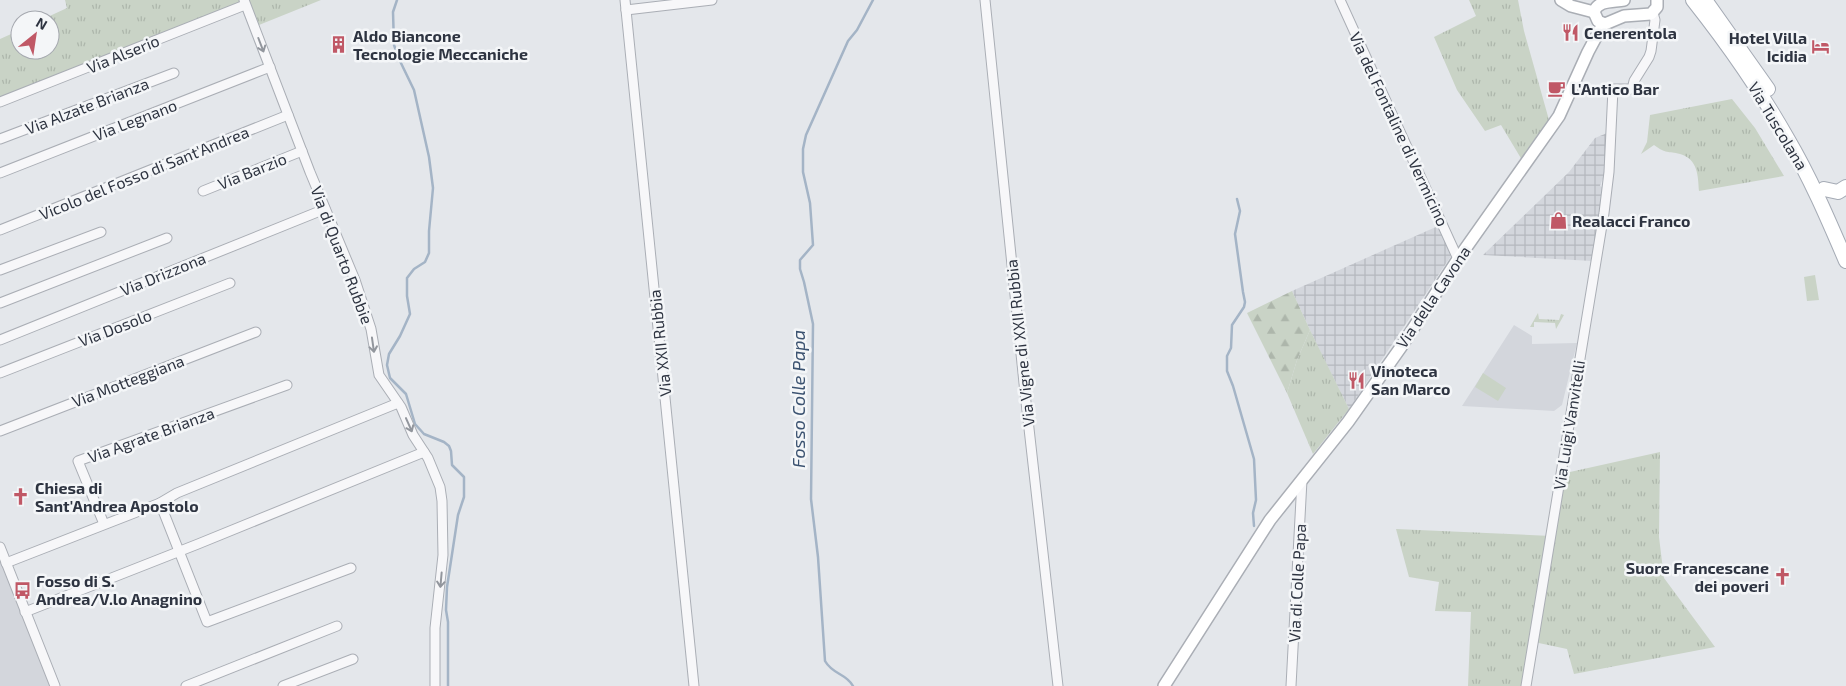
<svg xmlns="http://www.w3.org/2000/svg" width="1846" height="686" font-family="'Exo 2',sans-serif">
<defs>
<pattern id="industrial-grid" width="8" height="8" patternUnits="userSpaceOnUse" patternTransform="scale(1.25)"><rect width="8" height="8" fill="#d3d6dc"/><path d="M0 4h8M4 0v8" fill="none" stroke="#b5b8be"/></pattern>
<pattern id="grass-tufts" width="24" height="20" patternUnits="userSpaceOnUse" patternTransform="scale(1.25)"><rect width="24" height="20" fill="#c9d3c6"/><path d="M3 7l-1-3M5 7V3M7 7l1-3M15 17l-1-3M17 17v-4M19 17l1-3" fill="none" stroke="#adb6ab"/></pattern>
<pattern id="forest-firs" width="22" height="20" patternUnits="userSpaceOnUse" patternTransform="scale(1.25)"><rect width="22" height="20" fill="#c9d3c6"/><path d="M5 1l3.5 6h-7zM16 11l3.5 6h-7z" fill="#adb6ab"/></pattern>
</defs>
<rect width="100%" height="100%" fill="#e4e7eb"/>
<g fill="#d3d6dc">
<polygon points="1514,325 1532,336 1532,344 1577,343 1562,405 1554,411 1462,406"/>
<polygon points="0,559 50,686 0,686"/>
</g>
<g fill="url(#industrial-grid)">
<polygon points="1607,133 1606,176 1602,180 1600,186 1604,188 1592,261 1483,255 1569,172 1595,138"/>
<polygon points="1438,226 1451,256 1349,409 1316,343 1292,291"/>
</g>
<g fill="url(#grass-tufts)">
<polygon points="65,0 321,0 254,27 246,5 0,102 0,39 20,30 20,50 50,50 50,20 41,20 67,8"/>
<polygon points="1469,0 1518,0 1524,31 1549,120 1522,160 1501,125 1485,131 1457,90 1434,37 1476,16"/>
<path d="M1732,99L1755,128L1784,176L1699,191C1698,176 1698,159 1680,154C1668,151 1666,154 1654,145L1641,154L1647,142L1650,115Z"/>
<polygon points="1538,313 1539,319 1559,320 1561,314 1564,315 1556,329 1555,323 1534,322 1534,327 1530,327"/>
<polygon points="1310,330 1349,409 1313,454 1287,393 1297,360"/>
<polygon points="1660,452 1659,537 1664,578 1715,647 1574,674 1567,649 1534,642 1526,686 1468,686 1471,612 1435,611 1439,582 1409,577 1396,529 1551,536 1561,474"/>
</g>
<polygon fill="url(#forest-firs)" points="1292,291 1310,330 1297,360 1287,393 1247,313"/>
<g fill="#c9d3c6">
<polygon points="1815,275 1819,300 1807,301 1804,277"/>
<polygon points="1483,373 1506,388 1498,401 1475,387"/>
</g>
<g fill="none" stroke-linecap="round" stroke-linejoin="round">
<g stroke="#a4b4c6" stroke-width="2.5">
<polyline points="397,0 393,12 394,45 399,59 414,90 429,157 433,188 429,231 429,253 425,262 414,269 407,278 407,296 410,314 400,336 389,354 387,365 390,378 406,394 415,424 424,434 444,442 449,446 451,451 452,465 464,477 464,497 458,515 447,587 446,610 448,622 448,686"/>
<polyline points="1237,199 1240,211 1235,234 1243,292 1245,302 1244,307 1232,325 1231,348 1227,356 1227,371 1233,386 1254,459 1256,500 1253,513 1254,526"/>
<path d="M853,686C846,673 833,675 825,661L818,557L811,499L813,324L804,282L800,269V260L813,245L810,203L803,172V149L806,135L848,41L857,30L873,0"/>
</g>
<defs>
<g id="street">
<polyline points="244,0 310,172 355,280 371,329 379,375 401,407 413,435 428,458 440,487 442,501 443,555 435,628 435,686"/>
<polyline points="625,0 694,686"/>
<polyline points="985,0 1025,393 1058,686"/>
<polyline points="1340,0 1458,259"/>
<polyline points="626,10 712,0"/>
<polyline points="0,102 245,5"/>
<polyline points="0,139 174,73"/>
<polyline points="0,173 270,67"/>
<polyline points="203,191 302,151"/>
<polyline points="0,230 288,115"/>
<polyline points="0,270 101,232"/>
<polyline points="0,303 167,238"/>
<polyline points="0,340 325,209"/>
<polyline points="0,373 230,283"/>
<polyline points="0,431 256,332"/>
<polyline points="104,524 78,461 287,385"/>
<polyline points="0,547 55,686"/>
<polyline points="6,563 160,503"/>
<polyline points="351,568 207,622 160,503 177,493 398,403"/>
<polyline points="25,612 198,544 424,452"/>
<polyline points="186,686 337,626"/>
<polyline points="283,686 353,659"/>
<polyline points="1291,686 1302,480"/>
<polyline points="1526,686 1604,213 1609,172 1613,89 1632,89 1634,81 1649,57 1651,51 1655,20 1653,13"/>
</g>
<g id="secondary">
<polyline points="1561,0 1571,6 1594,12"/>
<path d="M1624,0C1612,2 1598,0 1594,12L1598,21L1605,24L1624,16L1651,14L1657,7V0"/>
<polyline points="1164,686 1270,520 1348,422 1401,347 1458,259 1559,116 1588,52 1603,24"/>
</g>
<g id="primary">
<path d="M1693,0C1727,43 1760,90 1787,138C1810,177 1828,219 1846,261"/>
<polyline points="1705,0 1768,89"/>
<polyline points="1824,189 1838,192 1846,187"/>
</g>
</defs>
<use href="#street" stroke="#aaaeb5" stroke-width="11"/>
<use href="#secondary" stroke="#aaaeb5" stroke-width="14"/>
<use href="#primary" stroke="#a5abb5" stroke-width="16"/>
<use href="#street" stroke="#f7f7f9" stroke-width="9"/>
<use href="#secondary" stroke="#fff" stroke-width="11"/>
<use href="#primary" stroke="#fff" stroke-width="14"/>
</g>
<defs><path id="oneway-shaft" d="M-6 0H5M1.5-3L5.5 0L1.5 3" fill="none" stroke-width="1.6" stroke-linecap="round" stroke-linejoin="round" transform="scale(1.25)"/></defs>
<g stroke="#92969d">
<use href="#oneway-shaft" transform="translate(261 45) rotate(69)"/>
<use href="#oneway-shaft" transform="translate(373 345) rotate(82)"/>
<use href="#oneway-shaft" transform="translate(409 425) rotate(66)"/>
<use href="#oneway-shaft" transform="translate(441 580) rotate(95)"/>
</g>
<defs>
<symbol id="restaurant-bare" viewBox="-9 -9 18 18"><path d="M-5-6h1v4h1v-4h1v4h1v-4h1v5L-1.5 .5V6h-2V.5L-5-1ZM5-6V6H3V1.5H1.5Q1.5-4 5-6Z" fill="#c05866" stroke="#f4f6f8" stroke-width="2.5" paint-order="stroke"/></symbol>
<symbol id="building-bare" viewBox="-9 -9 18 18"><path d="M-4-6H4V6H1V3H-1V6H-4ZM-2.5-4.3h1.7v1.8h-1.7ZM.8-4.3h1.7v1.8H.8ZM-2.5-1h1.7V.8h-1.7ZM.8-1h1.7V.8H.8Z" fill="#c05866" stroke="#f4f6f8" stroke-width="2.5" paint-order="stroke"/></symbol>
<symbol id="hotel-bare" viewBox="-9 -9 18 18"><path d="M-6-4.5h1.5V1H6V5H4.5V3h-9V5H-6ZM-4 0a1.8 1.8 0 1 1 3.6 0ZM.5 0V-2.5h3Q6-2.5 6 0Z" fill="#c05866" stroke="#f4f6f8" stroke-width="2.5" paint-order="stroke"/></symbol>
<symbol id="cafe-bare" viewBox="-9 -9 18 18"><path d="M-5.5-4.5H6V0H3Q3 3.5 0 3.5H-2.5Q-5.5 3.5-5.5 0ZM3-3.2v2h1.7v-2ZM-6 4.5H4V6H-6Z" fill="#c05866" stroke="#f4f6f8" stroke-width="2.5" paint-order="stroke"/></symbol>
<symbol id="shop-bare" viewBox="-9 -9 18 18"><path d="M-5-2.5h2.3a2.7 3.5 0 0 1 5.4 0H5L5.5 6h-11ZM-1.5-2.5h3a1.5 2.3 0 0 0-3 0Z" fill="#c05866" stroke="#f4f6f8" stroke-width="2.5" paint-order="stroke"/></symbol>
<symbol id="church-bare" viewBox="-9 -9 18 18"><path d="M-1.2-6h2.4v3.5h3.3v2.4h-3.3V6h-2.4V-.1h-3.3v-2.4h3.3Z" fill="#c05866" stroke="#f4f6f8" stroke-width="2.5" paint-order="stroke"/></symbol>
<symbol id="bus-bare" viewBox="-9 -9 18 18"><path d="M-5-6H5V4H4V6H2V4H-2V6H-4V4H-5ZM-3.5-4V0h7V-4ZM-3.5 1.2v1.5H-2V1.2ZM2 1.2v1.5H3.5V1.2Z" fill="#c05866" stroke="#f4f6f8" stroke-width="2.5" paint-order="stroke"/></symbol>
</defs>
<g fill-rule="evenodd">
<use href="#restaurant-bare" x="1558" y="20" width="25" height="25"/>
<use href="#building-bare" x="326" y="32" width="25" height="25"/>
<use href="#hotel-bare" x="1808" y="34" width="25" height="25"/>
<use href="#cafe-bare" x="1544" y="76" width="25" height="25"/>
<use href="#shop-bare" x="1546" y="208" width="25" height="25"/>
<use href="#restaurant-bare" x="1344" y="368" width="25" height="25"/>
<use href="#church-bare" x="8" y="484" width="25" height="25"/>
<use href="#church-bare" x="1770" y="564" width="25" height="25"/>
<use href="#bus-bare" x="10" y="578" width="25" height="25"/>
</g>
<g text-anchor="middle" stroke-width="5" stroke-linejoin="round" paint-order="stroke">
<g font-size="16" font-weight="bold" fill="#2e3441" stroke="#f4f6f8" text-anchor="start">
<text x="1584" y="39">Cenerentola</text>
<text x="353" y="42">Aldo Biancone<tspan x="353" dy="18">Tecnologie Meccaniche</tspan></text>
<text x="1807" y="44" text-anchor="end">Hotel Villa<tspan x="1807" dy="18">Icidia</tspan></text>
<text x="1571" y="95">L'Antico Bar</text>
<text x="1572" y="227">Realacci Franco</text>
<text x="1371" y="377">Vinoteca<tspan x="1371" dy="18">San Marco</tspan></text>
<text x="35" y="494">Chiesa di<tspan x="35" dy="18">Sant'Andrea Apostolo</tspan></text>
<text x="1769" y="574" text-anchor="end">Suore Francescane<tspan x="1769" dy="18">dei poveri</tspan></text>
<text x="36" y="587">Fosso di S.<tspan x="36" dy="18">Andrea/V.lo Anagnino</tspan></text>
</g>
<g font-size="16" fill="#2e3441" stroke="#f4f6f8">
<text transform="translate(123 54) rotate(-22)" y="6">Via Alserio</text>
<text transform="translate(87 106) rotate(-21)" y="6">Via Alzate Brianza</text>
<text transform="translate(135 120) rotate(-21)" y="6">Via Legnano</text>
<text transform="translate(1778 126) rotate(59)" y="6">Via Tuscolana</text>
<text transform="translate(1399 129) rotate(65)" y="6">Via del Fontaline di Vermicino</text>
<text transform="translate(252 171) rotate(-22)" y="6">Via Barzio</text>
<text transform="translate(144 173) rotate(-22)" y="6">Vicolo del Fosso di Sant'Andrea</text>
<text transform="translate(342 255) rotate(69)" y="6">Via di Quarto Rubbie</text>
<text transform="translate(163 274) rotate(-22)" y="6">Via Drizzona</text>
<text transform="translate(1433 297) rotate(-56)" y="6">Via della Cavona</text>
<text transform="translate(115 328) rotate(-21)" y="6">Via Dosolo</text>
<text transform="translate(660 343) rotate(-96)" y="6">Via XXII Rubbia</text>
<text transform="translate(1020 343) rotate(-96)" y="6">Via Vigne di XXII Rubbia</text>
<text transform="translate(128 381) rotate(-21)" y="6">Via Motteggiana</text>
<text transform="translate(1569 425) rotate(-81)" y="6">Via Luigi Vanvitelli</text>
<text transform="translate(151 435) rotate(-20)" y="6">Via Agrate Brianza</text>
<text transform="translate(1297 583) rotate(-87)" y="6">Via di Colle Papa</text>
</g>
<g font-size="18" font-style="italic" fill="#3c5371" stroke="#f4f6f8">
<text transform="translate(799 399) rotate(-90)" y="6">Fosso Colle Papa</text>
</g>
</g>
<g transform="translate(35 35) rotate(30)"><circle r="24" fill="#f4f6f8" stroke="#a5a8af"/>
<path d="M0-4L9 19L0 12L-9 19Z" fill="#c05866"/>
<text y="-8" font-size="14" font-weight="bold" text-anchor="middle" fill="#2e3441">N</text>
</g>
</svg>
